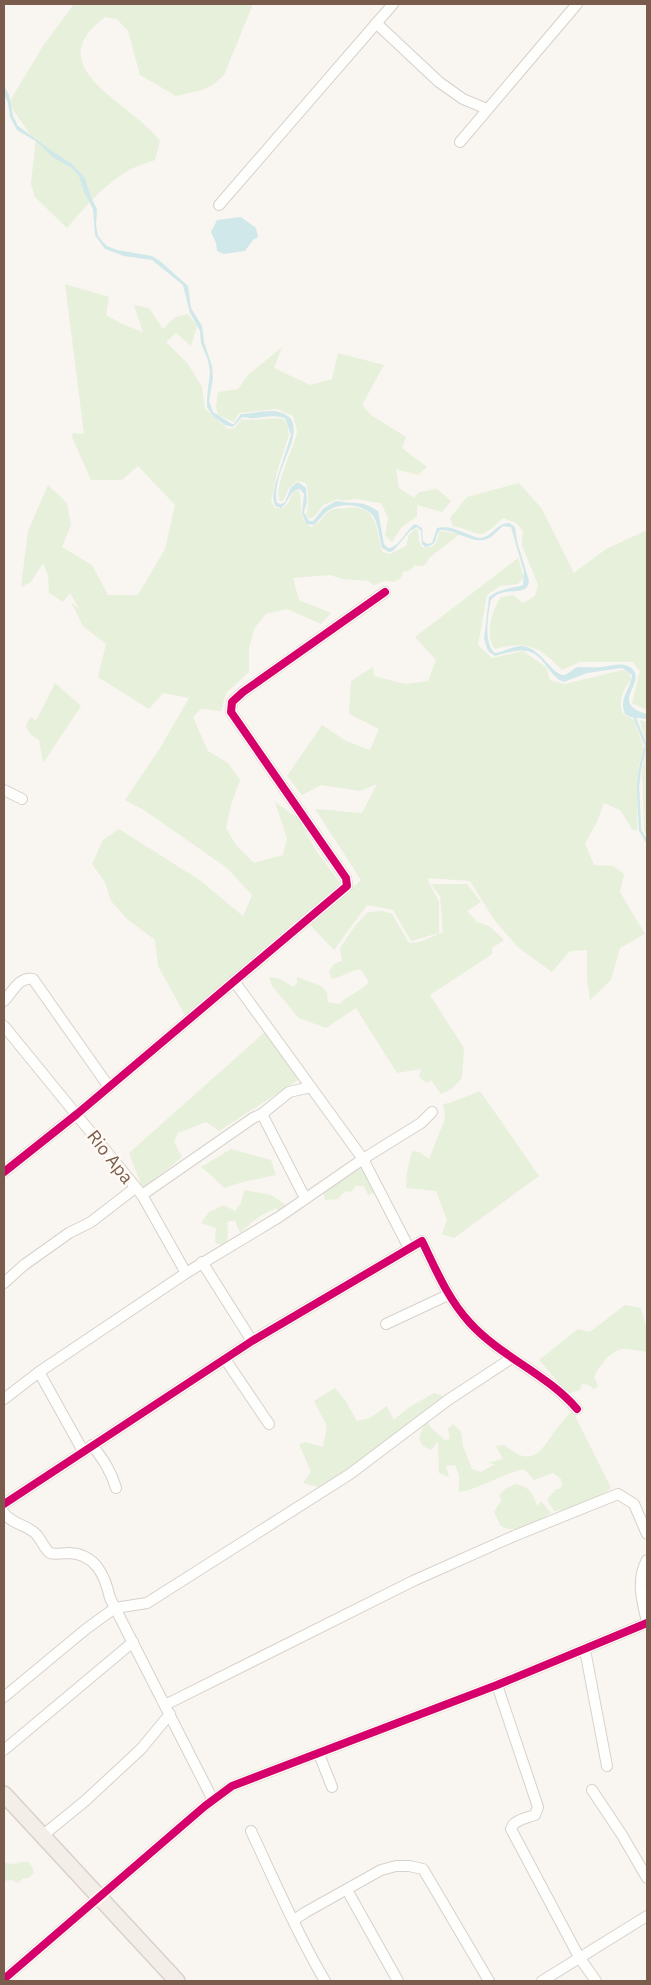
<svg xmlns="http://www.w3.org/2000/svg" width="651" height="1985" font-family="'IBM Plex Sans',sans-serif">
<rect width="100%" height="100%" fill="#f9f5f0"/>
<g fill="#e7f0db">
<path d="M74,4H253L224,75L214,84L202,90L176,96L140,75L128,31L117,19L105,17C36,68 133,103 160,141L155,160C146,163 137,166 129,170C104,184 85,207 67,228L35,197L31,184L36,138L32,137L11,107L10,101L43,46Z"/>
<path d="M65,284L109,297L106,315L122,324L143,332L134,305L149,308L163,329L175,317L188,314L197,326L191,346L176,333L166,342L188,364L202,387L205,409L228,429L235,428L241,419C254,422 268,416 284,419L288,428L289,435L278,468L271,502L275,508H283L289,502L293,492L299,490C303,503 297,520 311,527C322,523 322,515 331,510C335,508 342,509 347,508C376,504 376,526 381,548L383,552L390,554L406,546L409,535L415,529H418L419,541L422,547C438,549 436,541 440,531L460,534L429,558L426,564L422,566L414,565L411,570L403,572L401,578L393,582L385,581L374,585L368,581L343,579L330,575L293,578L299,600L331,613L321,624L287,609L266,614L255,627L249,648V672L226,693L221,711L201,709L193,717L208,751L228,763L240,780L231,805L226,828L236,845L254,863L283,855L287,838L275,802L298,818L317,852L342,885L185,1015L158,966L155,940L127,919L111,901L105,882L92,864L103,840L119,829L201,881L243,916L252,895L227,868L144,810L125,800L160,748L189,698L163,693L149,709L98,677L106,644L83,626L71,602L80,610L70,593L63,602L49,593L48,575L43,563L31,582L21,587L28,531L48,485L67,503L71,525L62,547L92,565L108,595H138L165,549L175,505L138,466L122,480H91L72,437L73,433L84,434Z"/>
<path d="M282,347L274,368L310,385L332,379L338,353L384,365L362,405L371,415L406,437L402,448L427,467L418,475L396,469L399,488L414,498L419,492L437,489L451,501L442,512L417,505V516L401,528L392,542L385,535L388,518L381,503L355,499L342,501L338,499L323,505L315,516L310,519L306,515C309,505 309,493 306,483L297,481L289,488L283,501H280C273,487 294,448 297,432C297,427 294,421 293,416L277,409L239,413L234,422L218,415L216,407L218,392L238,389L248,375Z"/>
<path d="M519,483L542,509L574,573L606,549L647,530V710L632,703L640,671L633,662H580L562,670C557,666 553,660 547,656C531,642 514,644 495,649C484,635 492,610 501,597L513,595L523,603L535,596L538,585L522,545L523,531L516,523L503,518C476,543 484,533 453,526L450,518L467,497Z"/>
<path d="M518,558L524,577L518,584L500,586L487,595L478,645L492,658L523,651L546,667L550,680L565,684L622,670L629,673L631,680C622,690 618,702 623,714L634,720L644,749L638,768L637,831L632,829L620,810L604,803L597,822L585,843L594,865L613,866L624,874L620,892L645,934L620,948L611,980L590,1000L587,980V950L570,951L552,972L519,948L495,921L470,881L427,878L439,902V933L411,941L393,910L367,905L334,950L310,925L361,880L315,809L362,813L377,784L360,791L321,785L302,795L287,776L322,725L346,741L370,750L379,729L349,714L351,681L373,667L374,676L405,684L428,681L436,660L415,637Z"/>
<polygon points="55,683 81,706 43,763 39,740 30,734 26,726 30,717 36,721"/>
<polygon points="640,720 647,722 647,836 644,830 642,770 647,748"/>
<path d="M431,884H467L481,902L467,911L477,922L489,926L504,940L492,948V954L430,995L464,1048L462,1078L452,1089L441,1094L431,1080L427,1083L419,1077L421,1069L397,1073L356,1008L326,1028L299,1018L272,986L269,977L280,979L293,987L297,983V977L321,986L327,992L328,1002L340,1004C348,994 361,992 369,982L361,970C350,969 343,977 332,979L329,972L334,964L342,961L340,948L355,926L368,912L382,911L392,914L409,943L420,942L443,932L440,896Z"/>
<polygon points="266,1031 298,1080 219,1131 206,1122 178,1133 174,1142 182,1157 143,1189 129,1153"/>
<polygon points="480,1091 539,1176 454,1238 442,1234 447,1220 436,1191 406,1188 407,1172 412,1151 419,1152 429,1159 445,1119 443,1104 450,1103"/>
<polygon points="231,1149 271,1160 276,1175 243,1182 224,1188 212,1176 201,1167"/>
<polygon points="363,1161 378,1191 368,1195 364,1186 356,1186 351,1192 345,1191 338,1199 325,1200 323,1192"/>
<path d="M244,1190L271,1195L289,1207L282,1215L276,1208C262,1214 251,1222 240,1233L235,1221H229L226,1224L228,1226L227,1245L217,1244L215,1241L216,1228L201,1223L209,1212L224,1205L235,1211L241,1203Z"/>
<path d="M625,1305L641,1308L647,1329V1352C640,1351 630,1349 623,1349C610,1350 599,1367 594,1377L598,1386L594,1389L589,1385L582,1384L580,1390L563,1395L555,1378L539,1360L578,1329L590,1332Z"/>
<polygon points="335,1388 345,1400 357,1421 370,1418 387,1406 394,1420 408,1408 434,1393 443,1396 323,1488 303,1483 311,1472 299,1444 306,1442 323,1447 327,1426 314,1401"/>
<path d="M572,1410L611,1488C599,1499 595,1497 582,1503C572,1508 566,1510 554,1511L547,1500L556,1489H559L562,1486L561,1479L553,1473L534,1480L524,1469C501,1474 482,1488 459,1492V1475L455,1465L446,1466L449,1477L439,1473L438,1441L431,1450L423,1446L419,1438L426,1420L432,1429L445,1440L450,1439L448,1429L453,1424L461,1432L463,1446L472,1469L481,1472L495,1464L488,1463L503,1459L496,1446L505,1445C530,1467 539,1455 554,1432C560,1424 566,1418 572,1410Z"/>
<path d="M516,1484C529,1487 533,1493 537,1506L541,1501L551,1513L524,1529H508L501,1526L494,1512L502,1499L499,1496L505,1489Z"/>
<polygon points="21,1862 28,1862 32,1867 34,1873 29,1878 23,1878 18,1883 12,1880 4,1881 4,1863 15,1864"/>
</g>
<g fill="#d0e8ea">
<path d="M4,86L9,95L13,116L18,126L52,151L72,164L85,178L90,195L97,209L96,225L98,236L103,242L107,246L117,250L152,256L160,261L188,286L191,308L202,326L204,342L212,366L213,378L209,401L213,412L232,424H234L241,414C251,414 270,409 279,412C306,419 289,448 283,465C279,474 274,493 277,503L281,504L285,502L291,487L298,482L306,488L307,502L304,512L309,521H313L324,508L336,501C354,505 360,499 378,511L384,544L388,548C399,548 406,530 415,524L422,528L423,541L427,544L432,543L437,528C452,524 465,535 480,538C493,537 496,523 509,523L515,527L517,541L529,581C527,599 503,584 491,600C488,613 483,644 495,653C504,652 513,646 522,646C540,647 553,676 564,675C569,674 572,669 578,667C586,667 594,668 601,667C612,666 626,660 634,671C643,685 610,704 647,714V719L630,717L625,714C618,699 631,689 632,675L622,668L587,673L564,682C556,679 553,674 547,667C532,644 518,650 495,656L488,651L484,639L489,597C500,588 511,589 523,585L524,572L511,527L503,526C498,530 493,537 487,539C473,545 456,529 440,530C433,538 440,543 426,547L422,544L421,531L417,527L410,531L393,551L389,552L382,548C379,538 379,527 374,517C367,505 342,502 331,509C324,512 320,520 314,525L306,524L302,513L304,494L300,489C289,490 289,503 281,508L275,506L273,497L275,485L291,435L285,418C267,413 258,421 242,417L233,427L225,425L213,416L207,407V398L210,372L208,360L201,343L200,331L190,313L183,285L152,260L124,256L105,249L95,235L93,209L84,192L79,176L72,168L54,158L37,142L17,130L10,117L8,103L4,94Z"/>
<polygon points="241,217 256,228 258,237 253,240 245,251 224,254 217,251 216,243 211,232 217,220"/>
</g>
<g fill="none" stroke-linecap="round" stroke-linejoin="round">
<polyline stroke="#d0e8ea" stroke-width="2.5" points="634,716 646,746 640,768 638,787 640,830 647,842"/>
<defs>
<g id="street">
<polyline points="376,23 439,82 463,99 487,109"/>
<polyline points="460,142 577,4"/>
<polyline points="219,205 393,4"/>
<polyline points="4,790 22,799"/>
<polyline points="234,981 363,1159 409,1248"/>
<path d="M4,1001C12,993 19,976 33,979L109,1087"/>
<polyline points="4,1026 142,1195 186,1273"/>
<polyline points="262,1114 289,1092 311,1087"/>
<polyline points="4,1172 77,1114 347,886 346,878 231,712 232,702 243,692 385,592"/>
<polyline points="142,1195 253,1118 262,1114 305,1198"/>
<polyline points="202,1262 252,1341"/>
<polyline points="4,1283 24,1265 69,1233 91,1222 135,1188"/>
<polyline points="386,1324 448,1295"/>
<polyline points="225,1359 269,1424"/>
<polyline points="39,1372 83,1451"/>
<polyline points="4,1399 39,1372 186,1273 279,1217 363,1159 421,1123 432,1112"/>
<path d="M92,1445C103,1459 111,1471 116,1488"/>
<path d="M4,1504L252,1341L422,1241C436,1270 448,1299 470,1323C501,1357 547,1374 577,1409"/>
<path d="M4,1513C13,1525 26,1524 36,1534C41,1539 44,1549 50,1553C55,1555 64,1553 69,1553C96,1554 105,1576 110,1598L213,1800"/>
<path d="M647,1560C636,1580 642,1601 647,1622"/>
<polyline points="585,1650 607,1766"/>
<path d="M497,1685L538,1807L535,1815C527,1818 513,1820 511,1829L579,1957L596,1981"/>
<polyline points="4,1697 86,1629 115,1608 147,1603 350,1474 448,1400 512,1358"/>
<polyline points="165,1705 413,1581 514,1536 618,1494 634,1504 647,1534"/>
<polyline points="4,1750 133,1642"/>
<polyline points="319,1754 332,1787"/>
<polyline points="592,1790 622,1835 647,1878"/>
<path d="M251,1831C275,1882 297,1933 325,1981"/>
<polyline points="42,1836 85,1801 141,1749 170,1714"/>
<polyline points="347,1890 398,1981"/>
<polyline points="294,1920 306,1912 381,1870 396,1866 409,1866 423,1869 489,1981"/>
<polyline points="4,1979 205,1806 232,1786 497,1685 647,1623"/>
<polyline points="542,1981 647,1916"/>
</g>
<polyline id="primary" points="4,1794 177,1981"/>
</defs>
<use href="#street" stroke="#d7d1cb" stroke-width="12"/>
<use href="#primary" stroke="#dad1cc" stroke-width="18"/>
<use href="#street" stroke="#fefefd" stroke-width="10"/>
<use href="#primary" stroke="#f3eee8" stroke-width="15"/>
<defs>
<g id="cycleway">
<polyline points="4,1172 77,1114 347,886 346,878 231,712 232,702 243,692 385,592"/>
<path d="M4,1504L252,1341L422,1241C436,1270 448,1299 470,1323C501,1357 547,1374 577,1409"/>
<polyline points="4,1979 205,1806 232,1786 497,1685 647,1623"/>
</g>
</defs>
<use href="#cycleway" stroke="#fffaf3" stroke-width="11"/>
<use href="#cycleway" stroke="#d6006c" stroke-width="8"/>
</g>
<g text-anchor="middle" stroke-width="5" stroke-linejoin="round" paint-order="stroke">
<g font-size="18" fill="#7a5c4d" stroke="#fffaf3">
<text transform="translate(110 1157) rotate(52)" y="6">Rio Apa</text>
</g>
</g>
<rect width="651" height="1985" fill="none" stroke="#7a5c4d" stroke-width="10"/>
</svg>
